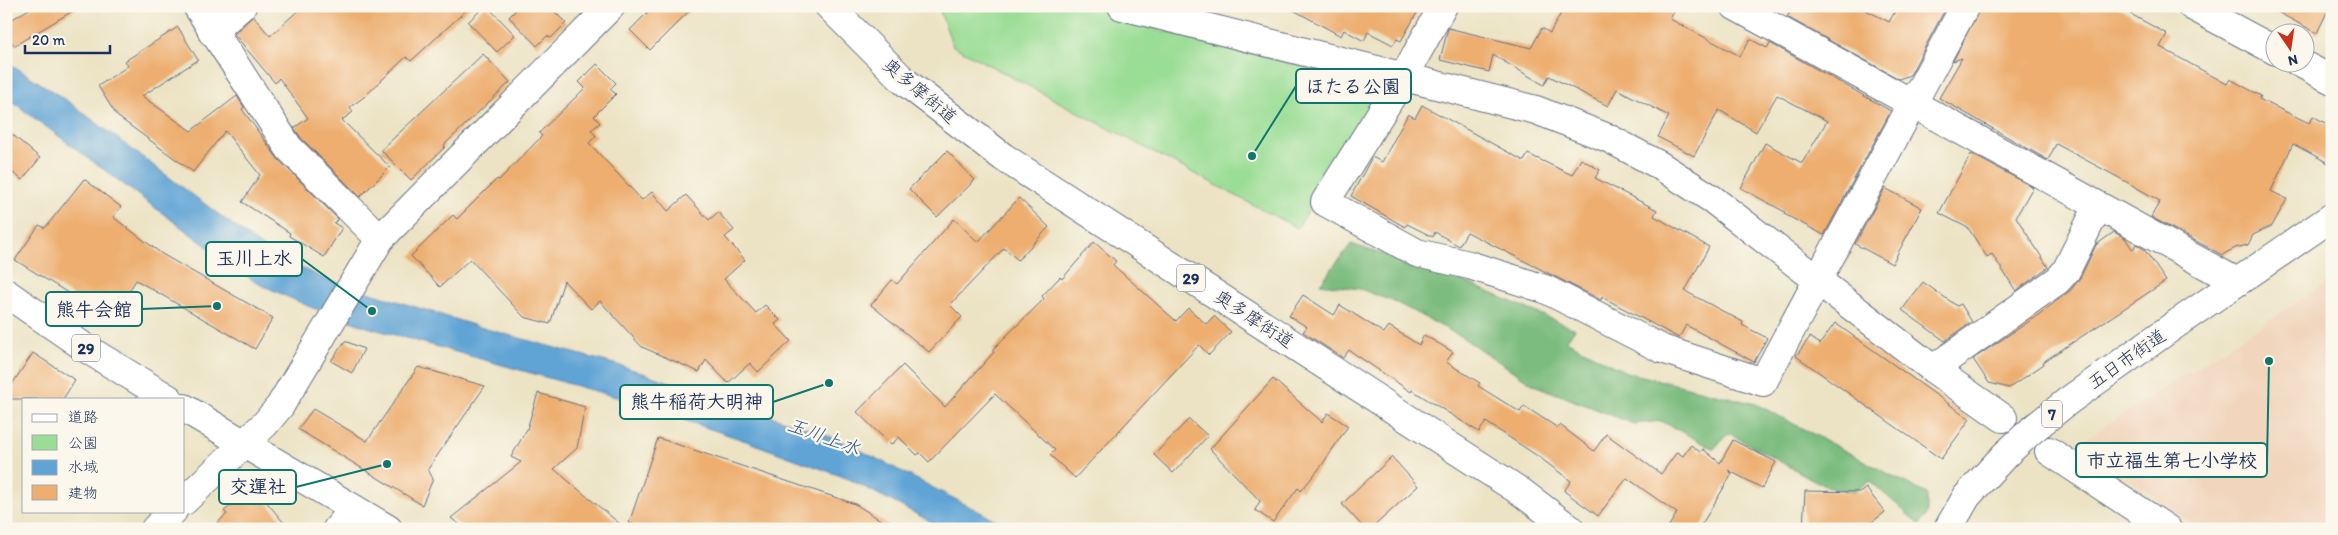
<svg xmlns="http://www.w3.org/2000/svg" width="2338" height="535" font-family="Itim,'Klee One',sans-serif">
<rect width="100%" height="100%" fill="#fbf7ec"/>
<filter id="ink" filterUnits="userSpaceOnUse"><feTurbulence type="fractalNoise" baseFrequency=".02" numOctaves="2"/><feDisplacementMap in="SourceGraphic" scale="10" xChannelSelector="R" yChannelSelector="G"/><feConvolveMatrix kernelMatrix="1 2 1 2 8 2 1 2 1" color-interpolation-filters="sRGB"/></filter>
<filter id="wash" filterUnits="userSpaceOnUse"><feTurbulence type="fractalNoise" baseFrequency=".0096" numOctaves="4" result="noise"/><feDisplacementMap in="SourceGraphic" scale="20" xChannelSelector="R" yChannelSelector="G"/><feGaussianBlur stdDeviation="1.12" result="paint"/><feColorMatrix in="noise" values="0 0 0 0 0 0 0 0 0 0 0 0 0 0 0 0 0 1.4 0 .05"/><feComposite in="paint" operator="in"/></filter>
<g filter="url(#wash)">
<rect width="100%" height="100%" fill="#ece3c4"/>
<polygon fill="#f1d5bd" points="2332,280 2332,529 2199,529 2080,442"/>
<polygon fill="#9add94" stroke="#5a8679" points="938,6 1090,6 1150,28 1392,83 1297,228 953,46"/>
<polygon fill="#7bbc7e" stroke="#4b766e" points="1351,244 1451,276 1575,329 1566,341 1626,372 1756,404 1927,494 1927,513 1920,525 1870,481 1852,492 1823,485 1728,433 1714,449 1661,421 1634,424 1534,385 1460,336 1397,303 1360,289 1320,284"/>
<polygon fill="#60a4d5" stroke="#3e6a9a" points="6,61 66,100 273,255 323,278 483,328 625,367 821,433 856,448 1013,529 945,529 849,479 746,441 616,397 367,327 310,307 255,282 6,97"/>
<g id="blocks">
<g fill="#edae70">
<polygon points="34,6 81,6 14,46 6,32 6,23"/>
<polygon points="303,6 471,6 411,61 406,57 364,97 350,107 353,112 342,120 390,167 360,197 301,138 294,128 308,118 279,78 275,83 234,34 253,16 270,36"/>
<polygon points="485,6 487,6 515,35 497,52 468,22"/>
<polygon points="520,6 549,6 566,23 551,38 547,36 537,46 509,17"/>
<polygon points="654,6 694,6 650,50 630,30"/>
<polygon points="1286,6 1421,6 1401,41 1397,39 1393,45 1368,32 1364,41 1344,30 1341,36"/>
<polygon points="1565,6 1677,6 1670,19 1740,56 1750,39 1767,48 1770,43 1891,111 1824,235 1784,214 1785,212 1741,188 1765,143 1802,163 1827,121 1777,95 1756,132 1719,110 1694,156 1658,137 1669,116 1617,89 1608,106 1549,76 1544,85 1493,55 1489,72 1440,60 1448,28 1531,48 1542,28 1550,33"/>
<polygon points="1794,6 1858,6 1889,22 1898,6 1947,6 1910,75 1899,79 1787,17"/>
<polygon points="1981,6 2116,6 2167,34 2160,47 2227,84 2230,79 2261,96 2259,99 2309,123 2313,116 2332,127 2332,165 2293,144 2271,191 2287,199 2272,226 2253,235 2248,245 2235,248 2222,255 2151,217 2160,201 2123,180 2056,144 2048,160 1939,98 1962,58 1953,61"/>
<polygon points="2266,6 2330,6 2317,33"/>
<polygon points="178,27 198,60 142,96 191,131 237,96 244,107 242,109 278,159 338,219 334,223 342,228 324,257 289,236 290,233 242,202 260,175 225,131 193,172 117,116 98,86 128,66 125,61"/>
<polygon points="483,54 510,82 444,145 445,147 411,180 381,150"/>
<polygon points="597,64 616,83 610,89 616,94 594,116 600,123 591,130 596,136 589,143 642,200 652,192 668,211 686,195 709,220 718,212 734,230 725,237 745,260 724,279 756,313 765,305 780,320 775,324 791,341 758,372 750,363 728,383 706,360 699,372 642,347 600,301 591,309 564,281 550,324 524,317 470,259 440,287 411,256 453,215 457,219 497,179 499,180 542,136 539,133 585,88 579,82"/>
<polygon points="1422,105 1524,161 1528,154 1572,175 1581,159 1600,170 1595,178 1657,210 1654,216 1709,247 1685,291 1743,322 1742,325 1767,338 1754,362 1686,325 1679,338 1602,297 1601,300 1467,232 1459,246 1435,232 1433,237 1407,224 1405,227 1351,196 1372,157 1382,162 1408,114 1415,118"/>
<polygon points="6,129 40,158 22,180 6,167"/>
<polygon points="947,151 975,180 937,217 909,189"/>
<polygon points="1971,154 2033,187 2016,217 2048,267 2016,291 1992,254 1987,257 1968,228 1939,213"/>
<polygon points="84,179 121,207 113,217 162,254 273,318 255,349 136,280 116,313 109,308 105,316 15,260 39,225 45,228"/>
<polygon points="1885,188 1922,208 1892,264 1855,244"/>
<polygon points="1019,198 1049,227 1018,260 1004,248 950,305 962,317 929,352 871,305 892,280 897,284 954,219 978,242"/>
<polygon points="2114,232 2125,238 2133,250 2136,244 2144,249 2166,281 2043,362 2044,364 2009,388 1989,383 1973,359 2034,318 2070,291 2080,278 2096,245"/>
<polygon points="1094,242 1116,261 1113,265 1176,321 1188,308 1206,324 1214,316 1231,332 1209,355 1199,345 1075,478 1050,455 1055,450 995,394 929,462 920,453 917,455 899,437 891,445 857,412 903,365 945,407 994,352 992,350 1044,299 1042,296 1060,277 1062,279"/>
<polygon points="1923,282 1957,306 1961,304 1972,322 1945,341 1902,310"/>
<polygon points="1303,295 1334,315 1340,305 1384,333 1389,326 1419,345 1424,335 1453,352 1446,362 1480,383 1478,386 1520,412 1524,406 1558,428 1560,425 1594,451 1606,434 1661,474 1677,452 1683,456 1691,445 1700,452 1703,449 1720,463 1733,440 1776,462 1762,488 1728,470 1732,474 1699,529 1667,529 1677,513 1627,478 1598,516 1564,491 1571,481 1539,457 1486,422 1479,432 1412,390 1411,392 1349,350 1343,358 1303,332 1307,327 1289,316"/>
<polygon points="1835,323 1970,419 1941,459 1796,356 1810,337 1820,344"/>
<polygon points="345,341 364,349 352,373 331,361"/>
<polygon points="33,353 75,380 63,399 6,399 6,393"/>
<polygon points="418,367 485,386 428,469 433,479 422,505 298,429 313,409 367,441"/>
<polygon points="1273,379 1322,422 1328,413 1348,426 1322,465 1301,491 1298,488 1273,522 1255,510 1260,501 1210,449"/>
<polygon points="538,393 585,407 577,448 554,469 626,529 465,529 451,518 521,462 511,457 527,429"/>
<polygon points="1189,419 1208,436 1173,473 1154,455"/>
<polygon points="658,438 855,504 895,529 647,529 629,523"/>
<polygon points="1392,457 1418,486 1371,529 1365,529 1342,504"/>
<polygon points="255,488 289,529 211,529 227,514 224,511"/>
<polygon points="1866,488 1885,512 1863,529 1803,529 1805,491 1861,492"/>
</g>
</g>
</g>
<g filter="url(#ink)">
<use href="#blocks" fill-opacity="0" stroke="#646e82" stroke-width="1"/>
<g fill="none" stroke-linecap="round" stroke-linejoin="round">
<defs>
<g id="minor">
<polyline points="197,6 289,148 380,239"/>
<polyline points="1122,6 1536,110 1608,138 1659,165 1712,199 1933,369 2003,418"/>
<polyline points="1443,6 1403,78 1325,202 1417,253 1469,265 1545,289 1662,349 1763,382 1965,6"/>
<polyline points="1735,6 2237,282"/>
<polyline points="2192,6 2276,51"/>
<polyline points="212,32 242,6"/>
<polyline points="2298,62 2332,80"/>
<polyline points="1933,369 2058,280 2066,271 2098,206"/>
<polyline points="2049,451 2167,529"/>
<polyline points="184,501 265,424 280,406 380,239 611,6"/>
<polyline points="155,529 173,511"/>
<polyline points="337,529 354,509"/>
</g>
<g id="major">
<polyline points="829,6 904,81 1003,157 1521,492 1570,529"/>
<polyline points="6,293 87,349 169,399"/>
<polyline points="2179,322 2332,217"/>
<polyline points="184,408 388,529"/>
</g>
</defs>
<use href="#minor" stroke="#646e82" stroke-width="30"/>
<use href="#major" stroke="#646e82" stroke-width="30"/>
<use href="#minor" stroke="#fff" stroke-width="28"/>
<use href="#major" stroke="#fff" stroke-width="28"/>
<defs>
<polyline id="major-bridge" points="1948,529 1967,496 2005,455 2032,430 2068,401 2179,322"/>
</defs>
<use href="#major-bridge" stroke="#646e82" stroke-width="30" stroke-linecap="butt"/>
<use href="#major-bridge" stroke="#fff" stroke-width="28"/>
</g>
</g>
<g text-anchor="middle" stroke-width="4.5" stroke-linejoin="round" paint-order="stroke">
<g fill="#fbf7ec" stroke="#5e6b89" stroke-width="1">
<rect x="1177" y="264.5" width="28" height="27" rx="4"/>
<rect x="72" y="334.5" width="28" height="27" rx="4"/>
<rect x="2042" y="400.5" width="20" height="27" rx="4"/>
</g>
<g font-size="16" font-weight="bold" fill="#1b2f5e">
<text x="1191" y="284">29</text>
<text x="86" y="354">29</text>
<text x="2052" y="420">7</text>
</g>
<g font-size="18" fill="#1b2f5e" stroke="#fbf7ec">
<text transform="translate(920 91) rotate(40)" y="6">奥多摩街道</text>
<text transform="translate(1254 319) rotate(33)" y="6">奥多摩街道</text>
<text transform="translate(2127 359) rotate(-35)" y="6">五日市街道</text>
</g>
<g font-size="19" font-style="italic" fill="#335888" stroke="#fbf7ec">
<text transform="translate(824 436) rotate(20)" y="7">玉川上水</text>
</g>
</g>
<path fill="none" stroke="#0f766e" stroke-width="2" d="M1252 156L1296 86M372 311L302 259M217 306L142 309M829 383L773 402M2269 361L2267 460M387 464L296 487"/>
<g fill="#0f766e" stroke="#fbf7ec" stroke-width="2">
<circle cx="1252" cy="156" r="5"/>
<circle cx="372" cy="311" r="5"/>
<circle cx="217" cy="306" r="5"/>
<circle cx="829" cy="383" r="5"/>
<circle cx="2269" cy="361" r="5"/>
<circle cx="387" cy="464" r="5"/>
</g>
<g fill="#fbf7ec" stroke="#0f766e" stroke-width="2">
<rect x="1296" y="69" width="115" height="34" rx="5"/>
<rect x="206" y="242" width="96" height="34" rx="5"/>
<rect x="46" y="292" width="96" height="34" rx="5"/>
<rect x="620" y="385" width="153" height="34" rx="5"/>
<rect x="2076" y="443" width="191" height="34" rx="5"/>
<rect x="219" y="470" width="77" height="34" rx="5"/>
</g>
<g font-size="19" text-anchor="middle" font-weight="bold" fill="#1b2f5e">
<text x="1353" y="93">ほたる公園</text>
<text x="254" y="265">玉川上水</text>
<text x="94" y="316">熊牛会館</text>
<text x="697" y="408">熊牛稲荷大明神</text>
<text x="2172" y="467">市立福生第七小学校</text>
<text x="258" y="493">交運社</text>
</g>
<rect width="2338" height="535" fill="none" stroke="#fbf7ec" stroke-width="25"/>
<rect x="22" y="398" width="162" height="115" fill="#fbf7ec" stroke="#a1a7b3"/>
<rect x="32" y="414" width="25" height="8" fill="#ffffff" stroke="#a1a7b3"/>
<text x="68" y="422" font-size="15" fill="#1b2f5e">道路</text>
<rect x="32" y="435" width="25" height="15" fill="#9add94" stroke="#a1a7b3"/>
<text x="68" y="448" font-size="15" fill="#1b2f5e">公園</text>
<rect x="32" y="460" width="25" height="15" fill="#60a4d5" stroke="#a1a7b3"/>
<text x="68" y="472" font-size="15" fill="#1b2f5e">水域</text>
<rect x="32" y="485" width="25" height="15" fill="#edae70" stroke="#a1a7b3"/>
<text x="68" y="498" font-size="15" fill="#1b2f5e">建物</text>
<g transform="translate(2290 48) rotate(167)"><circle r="24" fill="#fbf7ec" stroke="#a1a7b3"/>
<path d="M0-4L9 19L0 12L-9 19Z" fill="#c8321e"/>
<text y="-8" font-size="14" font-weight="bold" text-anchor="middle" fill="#1b2f5e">N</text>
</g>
<path d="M25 45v8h85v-8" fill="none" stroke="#1b2f5e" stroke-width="2.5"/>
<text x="32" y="45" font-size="15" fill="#1b2f5e" stroke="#fbf7ec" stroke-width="4" paint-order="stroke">20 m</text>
</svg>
